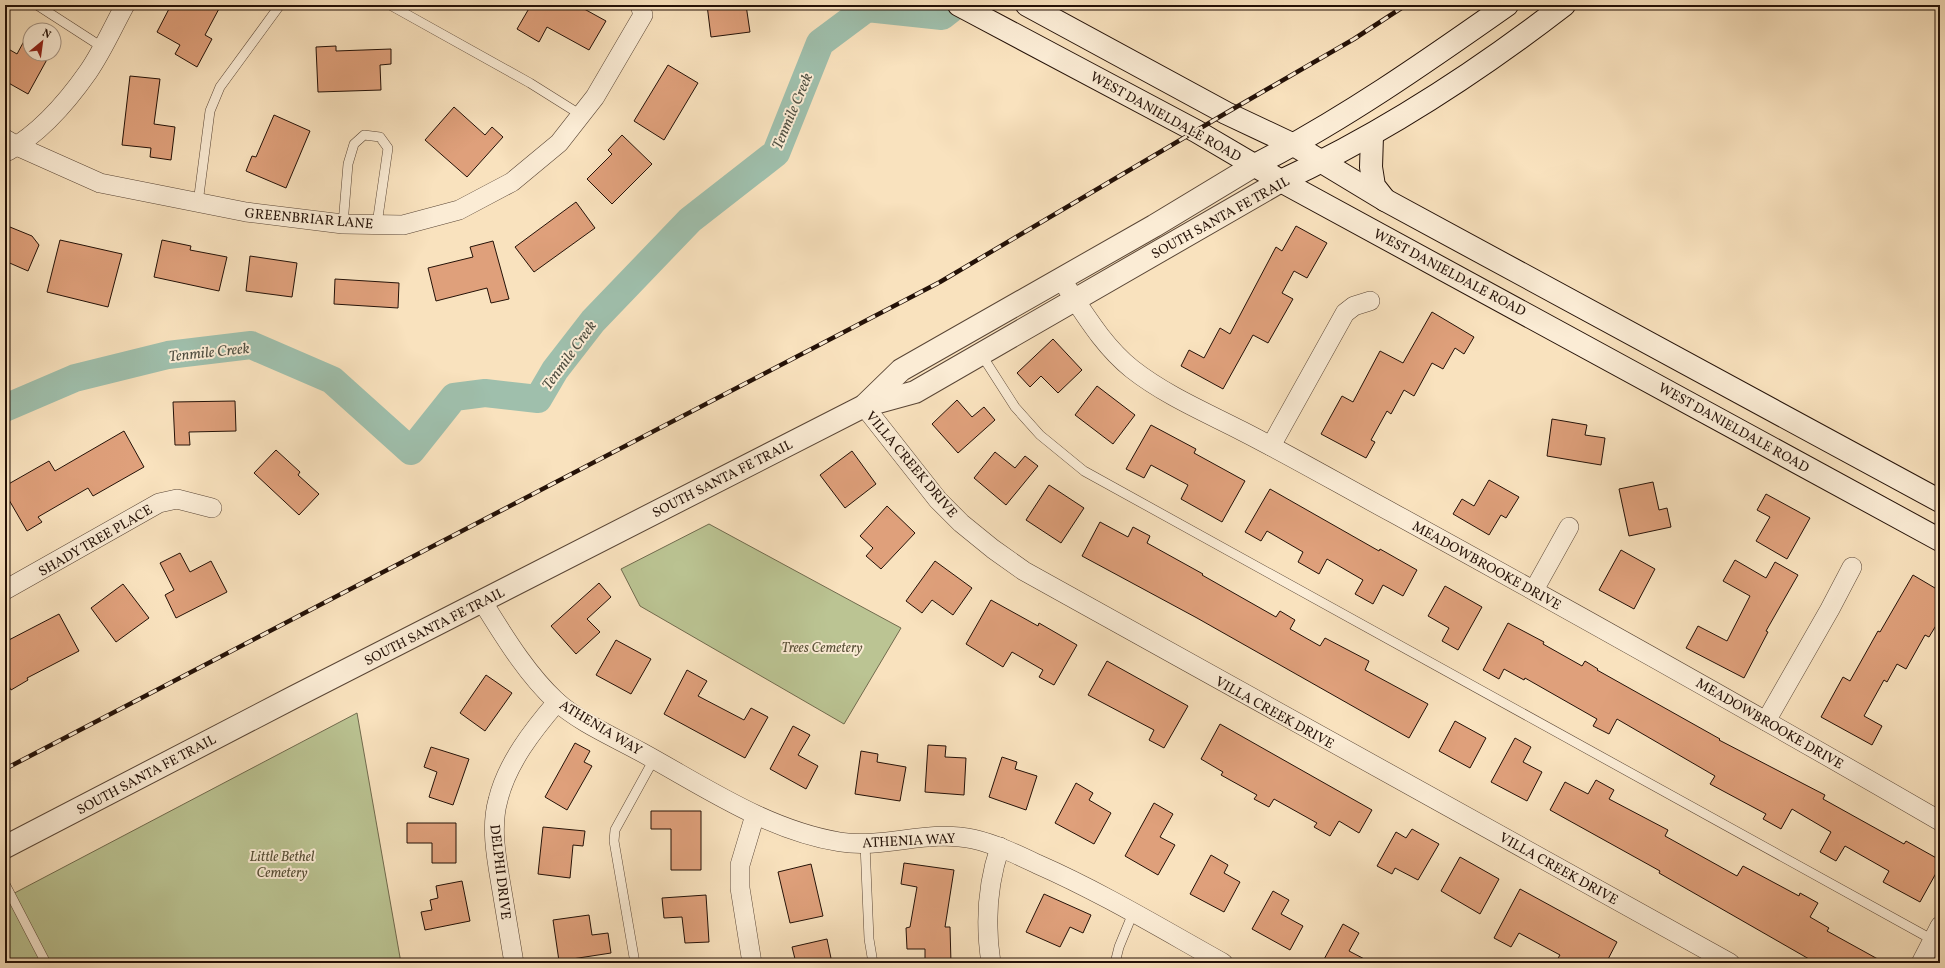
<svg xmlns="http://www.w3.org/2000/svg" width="1945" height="968" font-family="Vollkorn,serif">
<rect width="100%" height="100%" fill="#f9e2be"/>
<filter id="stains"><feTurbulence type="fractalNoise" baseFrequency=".005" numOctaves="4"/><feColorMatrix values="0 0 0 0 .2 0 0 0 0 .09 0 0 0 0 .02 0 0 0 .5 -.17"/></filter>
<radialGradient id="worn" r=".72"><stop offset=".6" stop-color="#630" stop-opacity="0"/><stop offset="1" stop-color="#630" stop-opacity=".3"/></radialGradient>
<g fill="#bbc493" stroke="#706a4d">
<polygon points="709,524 901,628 844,724 640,606 621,569"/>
<polygon points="357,713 401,963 5,963 5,898"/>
</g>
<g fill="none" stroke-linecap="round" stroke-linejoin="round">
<polyline stroke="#9fbfac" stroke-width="28" points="5,408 75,378 168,355 251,345 332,380 411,451 454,397 485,393 538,399 555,370 593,321 690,220 776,153 820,43 867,8 942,16 956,5"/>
</g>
<g fill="#dfa07b" stroke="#241107">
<polygon points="171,5 221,5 205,35 212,39 197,67 175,54 180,45 157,32"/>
<polygon points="531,5 577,5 606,21 589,50 547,27 539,42 517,29"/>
<polygon points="707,5 746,5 750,32 711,37"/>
<polygon points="30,30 30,54 50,54 28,94 5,81 5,47 17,54"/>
<polygon points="336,46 336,51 391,49 391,64 380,65 381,90 318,92 316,47"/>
<polygon points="668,65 698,83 664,140 634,121"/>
<polygon points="130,76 160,79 154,124 175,127 171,160 150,157 151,148 122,145"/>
<polygon points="454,107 485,135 492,127 503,137 467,177 425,140"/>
<polygon points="274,115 310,131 286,188 246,171 252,156 256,157"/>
<polygon points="622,135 652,164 612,204 587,179 612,154 608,150"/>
<polygon points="576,202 595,228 534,272 515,247"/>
<polygon points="5,225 32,236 39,245 28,271 5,261"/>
<polygon points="1296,226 1327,243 1307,278 1294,271 1282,293 1293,299 1268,343 1253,335 1223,389 1181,366 1189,350 1204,358 1220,328 1230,334 1276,247 1282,251"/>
<polygon points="60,240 122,254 108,307 47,292"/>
<polygon points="162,240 191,246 190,250 227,257 219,291 154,277"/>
<polygon points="493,241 509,299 491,303 487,288 436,301 428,268 473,257 470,247"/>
<polygon points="250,256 297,263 292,297 246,291"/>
<polygon points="335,279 399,283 398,308 334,304"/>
<polygon points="1432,312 1474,337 1464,354 1455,348 1443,369 1432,363 1414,396 1404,390 1391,414 1387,411 1371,440 1375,442 1366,458 1321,434 1342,396 1353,402 1380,351 1403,363"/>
<polygon points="1053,339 1082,370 1058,393 1041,376 1030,387 1017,373"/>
<polygon points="1097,386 1135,415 1113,444 1075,415"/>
<polygon points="957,400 972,417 984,407 995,420 958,453 932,424"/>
<polygon points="235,401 236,431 189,432 190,445 175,445 173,402"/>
<polygon points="1552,419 1587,425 1585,435 1605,438 1601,465 1547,456"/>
<polygon points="1151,425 1196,449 1194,453 1245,481 1222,522 1181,499 1188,485 1151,465 1144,478 1126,469"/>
<polygon points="124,431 144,467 93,496 88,488 38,517 42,522 27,531 5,493 5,486 49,461 55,471"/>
<polygon points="276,450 300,472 298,475 319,494 299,515 254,473"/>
<polygon points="852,451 876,484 845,508 820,475"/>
<polygon points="995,452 1015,468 1025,456 1038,466 1006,505 974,478"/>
<polygon points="1489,480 1519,497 1506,518 1501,515 1489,535 1453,514 1462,499 1474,506"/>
<polygon points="1653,482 1659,510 1667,508 1671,527 1629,536 1619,489"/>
<polygon points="1049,485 1084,508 1061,543 1026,520"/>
<polygon points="1270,489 1379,551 1380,549 1417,570 1403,596 1383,585 1373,604 1355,594 1363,580 1327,559 1319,574 1298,562 1303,552 1267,531 1261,541 1245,532"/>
<polygon points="1766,494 1810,518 1787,559 1756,541 1770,517 1757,510"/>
<polygon points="887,506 915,533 881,569 866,556 873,548 860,536"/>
<polygon points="1100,522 1128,537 1133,527 1150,536 1147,543 1203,574 1202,575 1276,617 1280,611 1295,620 1290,629 1320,646 1325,638 1369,661 1365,670 1428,704 1409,738 1197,618 1082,556"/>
<polygon points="1621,550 1655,569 1634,609 1599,590"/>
<polygon points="180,553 190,572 211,561 227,592 176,618 165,595 174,590 160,563"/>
<polygon points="1735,560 1766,578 1775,562 1798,575 1766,631 1768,632 1744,678 1686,648 1698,626 1727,641 1750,596 1723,581"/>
<polygon points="935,561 972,588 953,615 932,600 922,613 906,601"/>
<polygon points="1913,575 1940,591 1940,619 1929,637 1925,635 1906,669 1897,664 1887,682 1884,680 1864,716 1882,726 1872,745 1821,717 1843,677 1850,681 1878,631 1880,632"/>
<polygon points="599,583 611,597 587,619 600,632 576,654 551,626"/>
<polygon points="123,584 149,618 116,642 91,608"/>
<polygon points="1445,586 1482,607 1458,650 1442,641 1449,628 1428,616"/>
<polygon points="991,600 1038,626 1039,623 1077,645 1054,685 1039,677 1043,670 1012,652 1003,667 966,644"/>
<polygon points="59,614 79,651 27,678 28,680 11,690 5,679 5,642"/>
<polygon points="1508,623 1544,642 1543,644 1582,666 1585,661 1598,669 1597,670 1720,739 1719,740 1825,795 1823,799 1904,844 1906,841 1940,860 1940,866 1920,902 1883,882 1889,871 1845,846 1836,861 1820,852 1831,832 1792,809 1781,829 1763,819 1766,814 1710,784 1715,776 1617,719 1609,734 1593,726 1597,719 1525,678 1524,680 1504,669 1499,679 1483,670"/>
<polygon points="616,640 651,659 631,694 596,675"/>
<polygon points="1107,661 1188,706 1164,748 1149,740 1154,730 1088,695"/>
<polygon points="687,670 707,681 698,696 744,720 751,708 768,717 745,758 664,714"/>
<polygon points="486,675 512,693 485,731 460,713"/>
<polygon points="1455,721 1486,738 1470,768 1439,751"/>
<polygon points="1220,724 1372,810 1359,833 1339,821 1330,836 1314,827 1317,823 1274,799 1269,807 1254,799 1257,795 1221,775 1223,772 1201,759"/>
<polygon points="793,726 810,735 798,755 818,766 806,789 770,769"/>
<polygon points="1515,738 1531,747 1523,762 1542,772 1527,801 1491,782"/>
<polygon points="575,743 590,751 584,762 592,766 567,810 545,797"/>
<polygon points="928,745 946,746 945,757 966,758 964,795 925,792"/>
<polygon points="431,747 469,759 453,805 429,797 437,772 424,767"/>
<polygon points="861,751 878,754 877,762 906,767 900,801 855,794"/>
<polygon points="1002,757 1017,762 1015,769 1037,776 1026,810 989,797"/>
<polygon points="1596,780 1614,790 1609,799 1668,830 1665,836 1737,876 1743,866 1799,896 1800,893 1818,903 1810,917 1829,928 1827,931 1885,963 1816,963 1659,873 1660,871 1550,810 1565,782 1588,794"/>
<polygon points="1076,783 1093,793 1089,800 1111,813 1094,844 1055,823"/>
<polygon points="1154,803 1173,814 1160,837 1175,845 1158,875 1125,856"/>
<polygon points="651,811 701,811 701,870 671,870 671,829 651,829"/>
<polygon points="407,823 456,823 456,863 432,863 432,843 407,843"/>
<polygon points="543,827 585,831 583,846 573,845 570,878 538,874"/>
<polygon points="1412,829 1439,844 1418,880 1395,868 1392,874 1377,866 1396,832 1406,838"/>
<polygon points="1211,855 1228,865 1224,873 1240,882 1224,912 1190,894"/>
<polygon points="1460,857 1499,879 1480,914 1441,891"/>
<polygon points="904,863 954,870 945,927 950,927 951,963 925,963 925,949 907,949 906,928 910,927 917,887 901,884"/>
<polygon points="811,864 823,916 790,923 778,872"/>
<polygon points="462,881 470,921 425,930 421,912 432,910 430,900 438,898 436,886"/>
<polygon points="1520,889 1617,942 1606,963 1555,963 1560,955 1519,933 1511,947 1494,938"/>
<polygon points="1273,891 1289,900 1281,914 1303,926 1290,950 1252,929"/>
<polygon points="1044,894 1091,915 1083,933 1070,927 1060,947 1026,932"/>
<polygon points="706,895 709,942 685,943 682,917 664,918 662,898"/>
<polygon points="589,915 592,935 608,933 611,953 559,961 553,920"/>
<polygon points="1343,924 1359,933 1349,951 1372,963 1322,963"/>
<polygon points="827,939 832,963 796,963 792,947"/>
</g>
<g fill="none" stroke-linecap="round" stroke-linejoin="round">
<defs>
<g id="service">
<polyline points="37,5 102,47"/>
<polyline points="390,5 530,83 581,115"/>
<polyline points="198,203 210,111 220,87 280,5"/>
<polyline points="343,224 348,164 354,144 364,135 380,137 388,148 377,224"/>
<polyline points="981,354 1015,407 1040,435 1084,471 1933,940"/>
<polyline points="865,844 869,939 873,963"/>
<polyline points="5,884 46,963"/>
<polyline points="635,963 614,841 615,830 654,759"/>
<polyline points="1115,963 1119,947 1133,913"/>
</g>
<g id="minor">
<polyline points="5,139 17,146 100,183 246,212 343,224 403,225 459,210 512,182 559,143 595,97 643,15 640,5"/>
<path d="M8,151C40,133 67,102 88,72C102,52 113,27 125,5"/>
<path d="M1061,279C1083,311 1102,345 1132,369C1165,395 1205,412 1242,431C1293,457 1343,486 1393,513C1577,614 1759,716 1940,821"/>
<polyline points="864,406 938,500 961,523 993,549 1024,571 1730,963"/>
<polyline points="1271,446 1345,313 1354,306 1370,301"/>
<polyline points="5,590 159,503 177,499 212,508"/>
<polyline points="1534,590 1569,527"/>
<path d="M482,601C504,636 526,673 556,701C579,722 614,737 641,752C705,787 767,830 840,842C884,849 929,829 973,839C995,844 1016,854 1037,864C1101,892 1162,929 1223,963"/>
<polyline points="1766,721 1830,609 1852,567"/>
<path d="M514,963C510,939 506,915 502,891C497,861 490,829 498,800C507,763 533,730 557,702"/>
<polyline points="752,963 740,888 740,865 755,815"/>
<path d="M991,963C985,924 987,885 1000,847"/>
<polyline points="1921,963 1940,926"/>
</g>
<g id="tertiary">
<polyline points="866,404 901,370 1154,226 1255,165"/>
<polyline points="5,847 294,697 864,406 915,392 1281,181"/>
</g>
<g id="secondary">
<polyline points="959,5 1196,131 1281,181 1940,540"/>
<polyline points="1027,5 1226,113 1294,145 1385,200 1940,501"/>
<polyline points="1372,136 1371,167 1374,186 1385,200"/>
<path d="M1255,165C1343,120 1426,62 1507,5"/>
<path d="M1281,181C1382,134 1476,73 1564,5"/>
</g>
</defs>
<use href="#service" stroke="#594535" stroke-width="10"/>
<use href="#minor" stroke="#594535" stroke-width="20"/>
<use href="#tertiary" stroke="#594535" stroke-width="24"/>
<use href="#secondary" stroke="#241107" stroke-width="24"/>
<use href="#service" stroke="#fbecd5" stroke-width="9"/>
<use href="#minor" stroke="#fbecd5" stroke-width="19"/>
<use href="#tertiary" stroke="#fbecd5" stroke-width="22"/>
<use href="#secondary" stroke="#fbecd5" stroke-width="22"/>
<defs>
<polyline id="rail" points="5,769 940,282 1226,113 1354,39 1406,5"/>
</defs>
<use href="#rail" stroke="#241107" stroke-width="4.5"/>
<use href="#rail" stroke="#fbecd5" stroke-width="3" stroke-dasharray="9" stroke-linecap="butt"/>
</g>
<g text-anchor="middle" stroke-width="4" stroke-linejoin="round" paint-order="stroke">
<g font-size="14" fill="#241107" stroke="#fbecd5">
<text transform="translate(1166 116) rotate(29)" y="5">WEST DANIELDALE ROAD</text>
<text transform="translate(1220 217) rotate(-29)" y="5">SOUTH SANTA FE TRAIL</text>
<text transform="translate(309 218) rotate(5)" y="5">GREENBRIAR LANE</text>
<text transform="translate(1450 272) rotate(28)" y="5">WEST DANIELDALE ROAD</text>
<text transform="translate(1734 427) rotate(29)" y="5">WEST DANIELDALE ROAD</text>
<text transform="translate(912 464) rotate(50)" y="5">VILLA CREEK DRIVE</text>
<text transform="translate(722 478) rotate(-27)" y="5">SOUTH SANTA FE TRAIL</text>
<text transform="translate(95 540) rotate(-30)" y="5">SHADY TREE PLACE</text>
<text transform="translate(1487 565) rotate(29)" y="5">MEADOWBROOKE DRIVE</text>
<text transform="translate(434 626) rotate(-27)" y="5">SOUTH SANTA FE TRAIL</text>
<text transform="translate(1275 712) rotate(29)" y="5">VILLA CREEK DRIVE</text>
<text transform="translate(1770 723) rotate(30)" y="5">MEADOWBROOKE DRIVE</text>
<text transform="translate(601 727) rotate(31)" y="5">ATHENIA WAY</text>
<text transform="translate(146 774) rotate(-28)" y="5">SOUTH SANTA FE TRAIL</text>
<text transform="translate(909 840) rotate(-3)" y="5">ATHENIA WAY</text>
<text transform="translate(1559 868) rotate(29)" y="5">VILLA CREEK DRIVE</text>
<text transform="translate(501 872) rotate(83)" y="5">DELPHI DRIVE</text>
</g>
<g font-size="14" font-style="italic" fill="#595038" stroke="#fbecd5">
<text x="822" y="652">Trees Cemetery</text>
<text x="282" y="861">Little Bethel<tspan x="282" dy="16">Cemetery</tspan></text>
</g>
<g font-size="15" font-style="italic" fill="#4f4e41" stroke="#fbecd5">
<text transform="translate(792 111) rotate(-67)" y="5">Tenmile Creek</text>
<text transform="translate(209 352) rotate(-6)" y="5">Tenmile Creek</text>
<text transform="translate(569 355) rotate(-54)" y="5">Tenmile Creek</text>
</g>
</g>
<rect width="1945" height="968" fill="none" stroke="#f9e2be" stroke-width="20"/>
<rect x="6" y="6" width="1933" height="956" fill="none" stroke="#241107" stroke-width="2"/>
<rect x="10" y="10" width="1925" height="948" fill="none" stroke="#241107"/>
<g transform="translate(42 42) rotate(29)"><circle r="19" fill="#fbecd5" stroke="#a59483"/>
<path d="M0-3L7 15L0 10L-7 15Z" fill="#8f2418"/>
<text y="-6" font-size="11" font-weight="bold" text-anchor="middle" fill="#241107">N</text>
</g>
<rect width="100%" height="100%" filter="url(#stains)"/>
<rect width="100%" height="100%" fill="url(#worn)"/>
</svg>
